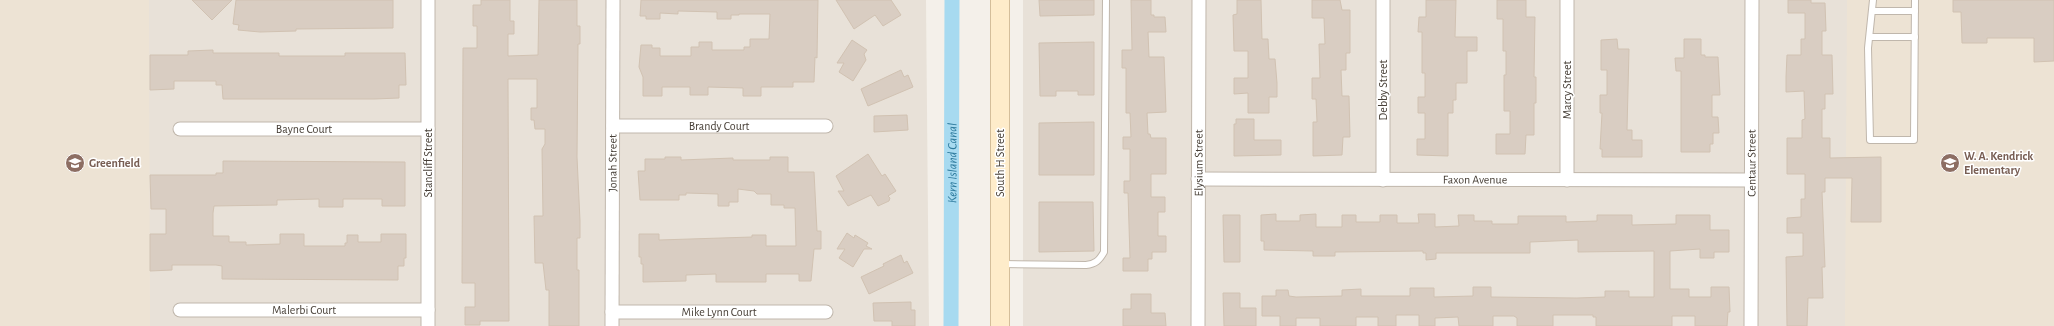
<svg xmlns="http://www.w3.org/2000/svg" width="2054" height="326" font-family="'Alegreya Sans',sans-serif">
<rect width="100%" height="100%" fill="#f4f0ea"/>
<g fill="#e8e1d8">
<polygon points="0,0 926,0 929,326 0,326"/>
<rect x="1023" y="0" width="1031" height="326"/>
</g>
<g fill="#ede3d4">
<polygon points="0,0 149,0 150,326 0,326"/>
<polygon points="1847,0 2054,0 2054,326 1845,326"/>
</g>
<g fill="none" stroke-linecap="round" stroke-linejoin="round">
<path stroke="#a7daf0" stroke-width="15" id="s1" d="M951,326L952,0"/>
</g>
<g fill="#d9cdc2" stroke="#d1c2b2">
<polygon points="192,0 232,0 212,20"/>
<polygon points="236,0 393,0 393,28 296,29 296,31 260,32 238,30 239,25 233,24"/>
<polygon points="481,0 510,0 510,21 514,21 514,34 508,34 508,56 538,55 539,0 577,0 577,26 580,26 580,44 578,44 577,157 580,221 580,238 577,238 577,270 579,270 579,326 549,326 549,290 546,290 543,263 535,263 534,216 543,216 542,149 545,144 545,129 535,129 534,120 531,120 531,108 537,108 537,79 508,79 509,321 480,321 480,325 465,325 465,307 475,307 475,283 462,283 463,48 477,48 477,26 473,26 473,5 481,5"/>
<polygon points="641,0 818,0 817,58 815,57 814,82 793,82 793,87 761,87 761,96 743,96 743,88 708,87 708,95 690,95 690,87 662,87 662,96 643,96 643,77 639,67 641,45 652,45 652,48 660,48 660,56 691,56 691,47 699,47 699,42 712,42 712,50 744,50 744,47 750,47 750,39 769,39 770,14 739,14 739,15 731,15 731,19 717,19 717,12 678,11 678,14 660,13 660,19 646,19 646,16 640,16"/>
<polygon points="836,0 891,0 901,15 883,26 875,15 854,29"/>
<polygon points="1039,0 1094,0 1094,15 1040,16"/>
<polygon points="1131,0 1151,0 1151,15 1154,15 1154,17 1165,17 1166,32 1148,32 1149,57 1164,57 1166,112 1147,113 1148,134 1150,134 1151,138 1166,138 1166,174 1151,174 1151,197 1165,197 1165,212 1158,212 1158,236 1166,236 1166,252 1152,252 1152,259 1148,259 1148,271 1123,271 1123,258 1130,258 1128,193 1124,193 1124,181 1130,181 1130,149 1123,149 1123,137 1131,137 1130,113 1126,113 1126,68 1122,68 1122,50 1132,50"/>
<polygon points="1237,0 1261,0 1262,39 1268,39 1269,59 1275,59 1277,83 1277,97 1269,97 1269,113 1248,113 1248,93 1234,94 1234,78 1248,78 1248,51 1234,51 1233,15 1237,14"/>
<polygon points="1312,0 1340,0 1342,10 1350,10 1350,53 1346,53 1346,70 1341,70 1342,96 1349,96 1350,137 1343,137 1342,155 1313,156 1313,122 1317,122 1316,99 1312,99 1312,78 1320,78 1319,44 1325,44 1324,18 1312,18"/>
<polygon points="1426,0 1456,0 1455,37 1477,37 1477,51 1467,51 1467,83 1456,83 1456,100 1453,100 1453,113 1448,113 1448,156 1417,155 1417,139 1425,139 1425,113 1418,113 1418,97 1425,97 1425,73 1422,73 1422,32 1418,32 1419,17 1426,17"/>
<polygon points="1497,0 1526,0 1526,17 1535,17 1534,77 1536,77 1536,103 1534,103 1534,135 1526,135 1525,154 1496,154 1496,134 1510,134 1510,111 1504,111 1504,75 1506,75 1506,51 1503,51 1503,19 1497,19"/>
<polygon points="1788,0 1811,0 1811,3 1825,3 1826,31 1822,31 1822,55 1832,55 1833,94 1825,94 1825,109 1822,109 1822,138 1830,138 1830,158 1881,157 1881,222 1851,222 1852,178 1825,178 1825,192 1822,192 1825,267 1822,267 1823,298 1808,298 1807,326 1787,326 1786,257 1803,256 1803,233 1787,233 1787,218 1801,217 1801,199 1805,199 1805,174 1787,174 1787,138 1802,138 1802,120 1805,119 1804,91 1786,92 1786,77 1787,55 1801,55 1801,39 1805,39 1805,13 1788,13"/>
<polygon points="1953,0 2054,0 2054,61 2034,62 2034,38 1987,38 1987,43 1962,43 1961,12 1953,12"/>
<polygon points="1617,39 1618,49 1629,49 1627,130 1632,130 1632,140 1642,140 1642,157 1602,157 1602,149 1600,149 1602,113 1600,113 1600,95 1607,95 1607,70 1601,70 1601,40"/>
<polygon points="1684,39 1701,39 1701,55 1705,55 1705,57 1718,57 1720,95 1712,95 1712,117 1718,117 1719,133 1713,133 1713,144 1710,144 1710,152 1681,152 1681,71 1676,71 1675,58 1684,58"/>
<polygon points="852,40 867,50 864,54 866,60 853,81 839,72 844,63 837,63"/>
<polygon points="1094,42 1094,95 1078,95 1078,91 1056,91 1056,96 1040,96 1039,43"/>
<polygon points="213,50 213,53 279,53 279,56 345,56 345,53 405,53 406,85 399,85 399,98 374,99 223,99 222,85 216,85 216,81 174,81 174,89 150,90 150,55 188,55 188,51"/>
<polygon points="901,70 904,77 908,75 913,87 868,106 861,89"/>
<polygon points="907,115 908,130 874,132 874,116"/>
<polygon points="1236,119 1254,119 1254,140 1281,140 1281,155 1234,156 1234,124 1236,124"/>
<polygon points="1094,122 1094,175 1039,175 1039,123"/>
<polygon points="868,154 882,176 885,174 896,191 888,196 890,198 889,201 878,206 871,195 848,206 838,191 844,191 836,176"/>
<polygon points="665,157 681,157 681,160 733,158 733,160 770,160 770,157 788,157 788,172 814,172 817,231 821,231 821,249 814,249 811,281 799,281 799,274 766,274 766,282 716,282 716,274 686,275 686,281 643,282 643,264 641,264 641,257 639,257 639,234 659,234 659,240 752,237 752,235 766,235 766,246 796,246 795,208 784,208 784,205 771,205 771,194 757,194 754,191 738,189 738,202 729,202 729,206 718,206 718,194 686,193 686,195 679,195 679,200 640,200 638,171 645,171 645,159 665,159"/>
<polygon points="223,161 405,162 405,206 382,206 382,199 343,199 343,207 319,207 319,199 277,200 277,205 214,206 213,213 213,236 229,236 229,242 246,242 246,245 280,244 280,234 304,234 304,246 345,246 345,243 347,243 347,235 358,235 358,242 381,242 381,234 406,234 406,258 404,258 404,266 398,266 398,280 222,279 222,266 216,265 172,265 172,270 150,271 150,234 166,234 166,209 151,209 150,175 216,175 216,173 223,173"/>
<polygon points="1039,202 1093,202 1094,251 1039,252"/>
<polygon points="1276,214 1276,221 1300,221 1300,215 1316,214 1316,227 1342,227 1342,215 1356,215 1356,222 1380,222 1380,215 1397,215 1397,223 1419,223 1418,214 1435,214 1435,227 1459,226 1458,215 1474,215 1474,221 1492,221 1492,224 1518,224 1518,216 1566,216 1566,222 1597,221 1597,215 1632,215 1632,225 1676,224 1676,215 1710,215 1710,230 1729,230 1729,252 1714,252 1714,258 1700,258 1700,249 1670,251 1670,289 1689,289 1689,297 1711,297 1711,287 1729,287 1730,312 1728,312 1727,326 1695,326 1695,316 1672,316 1672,326 1596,326 1596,317 1593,317 1593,315 1553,315 1553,326 1517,326 1517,318 1514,316 1493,316 1493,326 1459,326 1458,317 1435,318 1435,326 1419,326 1419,315 1396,315 1396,326 1378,326 1378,317 1356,317 1356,326 1320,326 1320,318 1296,318 1296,326 1280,326 1280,316 1262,316 1262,296 1276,296 1276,290 1288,290 1289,296 1296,297 1342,296 1342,290 1361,289 1361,296 1410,296 1410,288 1434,288 1434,297 1473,296 1473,287 1491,287 1491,297 1577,298 1605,297 1605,291 1629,291 1629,297 1654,297 1654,251 1578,252 1578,240 1530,242 1530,253 1436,253 1436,259 1426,260 1426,253 1423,253 1423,251 1335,252 1335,256 1313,256 1313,251 1264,250 1264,241 1261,241 1261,215"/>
<polygon points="1223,215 1240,215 1240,262 1224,262"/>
<polygon points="847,233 854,238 855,235 868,243 866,246 872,249 864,249 853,267 839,258 845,249 837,249"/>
<polygon points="901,255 904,263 907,261 913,273 869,294 861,277 884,266 883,264"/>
<polygon points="1223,293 1240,293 1240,308 1256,308 1256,326 1224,326"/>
<polygon points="1131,294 1151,294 1151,313 1165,313 1166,326 1123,326 1123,309 1131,309"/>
<polygon points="911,302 911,310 915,310 915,326 892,326 892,321 874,321 873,303"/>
</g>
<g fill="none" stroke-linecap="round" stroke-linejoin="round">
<defs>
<g id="lane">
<polyline points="1873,0 1868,48 1870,140 1914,140 1915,0"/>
<polyline points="1873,11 1915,11"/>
<polyline points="1870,37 1915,37"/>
<path d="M1002,264L1086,265C1095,264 1099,261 1104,252L1106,0"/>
</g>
<g id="street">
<path id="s2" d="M613,126H826"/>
<path id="s3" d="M180,129H428"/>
<path id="s4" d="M1198,179L1751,180"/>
<polyline points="1383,180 1383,0"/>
<polyline points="1567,180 1567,0"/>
<path id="s5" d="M180,310H428"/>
<path id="s6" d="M612,312H826"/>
<polyline points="428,326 428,0"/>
<path id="s7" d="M612,326L613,0"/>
<path id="s8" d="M1198,326L1199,0"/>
<path id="s9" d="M1751,326L1752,0"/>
</g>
<polyline id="secondary" points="1000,0 1000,326"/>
</defs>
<use href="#lane" stroke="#c0b7ac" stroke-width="8"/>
<use href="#street" stroke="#c0b7ac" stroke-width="15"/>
<use href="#secondary" stroke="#d4be9a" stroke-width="20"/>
<use href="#lane" stroke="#fff" stroke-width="6"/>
<use href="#street" stroke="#fff" stroke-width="13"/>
<use href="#secondary" stroke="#feecca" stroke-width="18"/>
</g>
<defs>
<symbol id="school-disc" viewBox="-11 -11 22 22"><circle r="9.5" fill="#8d6e63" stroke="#fff"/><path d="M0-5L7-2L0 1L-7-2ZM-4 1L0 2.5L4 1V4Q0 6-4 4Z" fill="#fff"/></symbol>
</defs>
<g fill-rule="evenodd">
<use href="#school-disc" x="64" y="152" width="22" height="22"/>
<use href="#school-disc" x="1939" y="152" width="22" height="22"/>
</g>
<g text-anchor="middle" stroke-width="3" stroke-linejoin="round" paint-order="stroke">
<g font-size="12" fill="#484038" stroke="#fff">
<text transform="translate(1383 90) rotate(-90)" y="4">Debby Street</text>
<text transform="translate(1567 90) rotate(-90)" y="4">Marcy Street</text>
<text dy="4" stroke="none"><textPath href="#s2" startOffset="106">Brandy Court</textPath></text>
<text dy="4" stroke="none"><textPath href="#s3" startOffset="124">Bayne Court</textPath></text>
<text transform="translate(428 163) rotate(-90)" y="4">Stancliff Street</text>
<text dy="4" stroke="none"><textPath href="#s7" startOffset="163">Jonah Street</textPath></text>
<text transform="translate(1000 163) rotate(-90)" y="4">South H Street</text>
<text dy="4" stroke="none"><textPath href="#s8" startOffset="163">Elysium Street</textPath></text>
<text dy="4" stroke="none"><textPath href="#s9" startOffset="163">Centaur Street</textPath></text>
<text dy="4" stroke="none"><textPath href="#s4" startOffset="277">Faxon Avenue</textPath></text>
<text dy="4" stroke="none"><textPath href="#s5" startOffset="124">Malerbi Court</textPath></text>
<text dy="4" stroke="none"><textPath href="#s6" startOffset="107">Mike Lynn Court</textPath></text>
</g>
<g font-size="12" font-weight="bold" fill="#785e54" stroke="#fff" text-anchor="start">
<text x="1964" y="160">W. A. Kendrick<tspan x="1964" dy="14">Elementary</tspan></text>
<text x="89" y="167">Greenfield</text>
</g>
<g font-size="13" font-style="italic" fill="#2c799c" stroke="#fff">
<text dy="5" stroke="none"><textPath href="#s1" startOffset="163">Kern Island Canal</textPath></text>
</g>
</g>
</svg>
